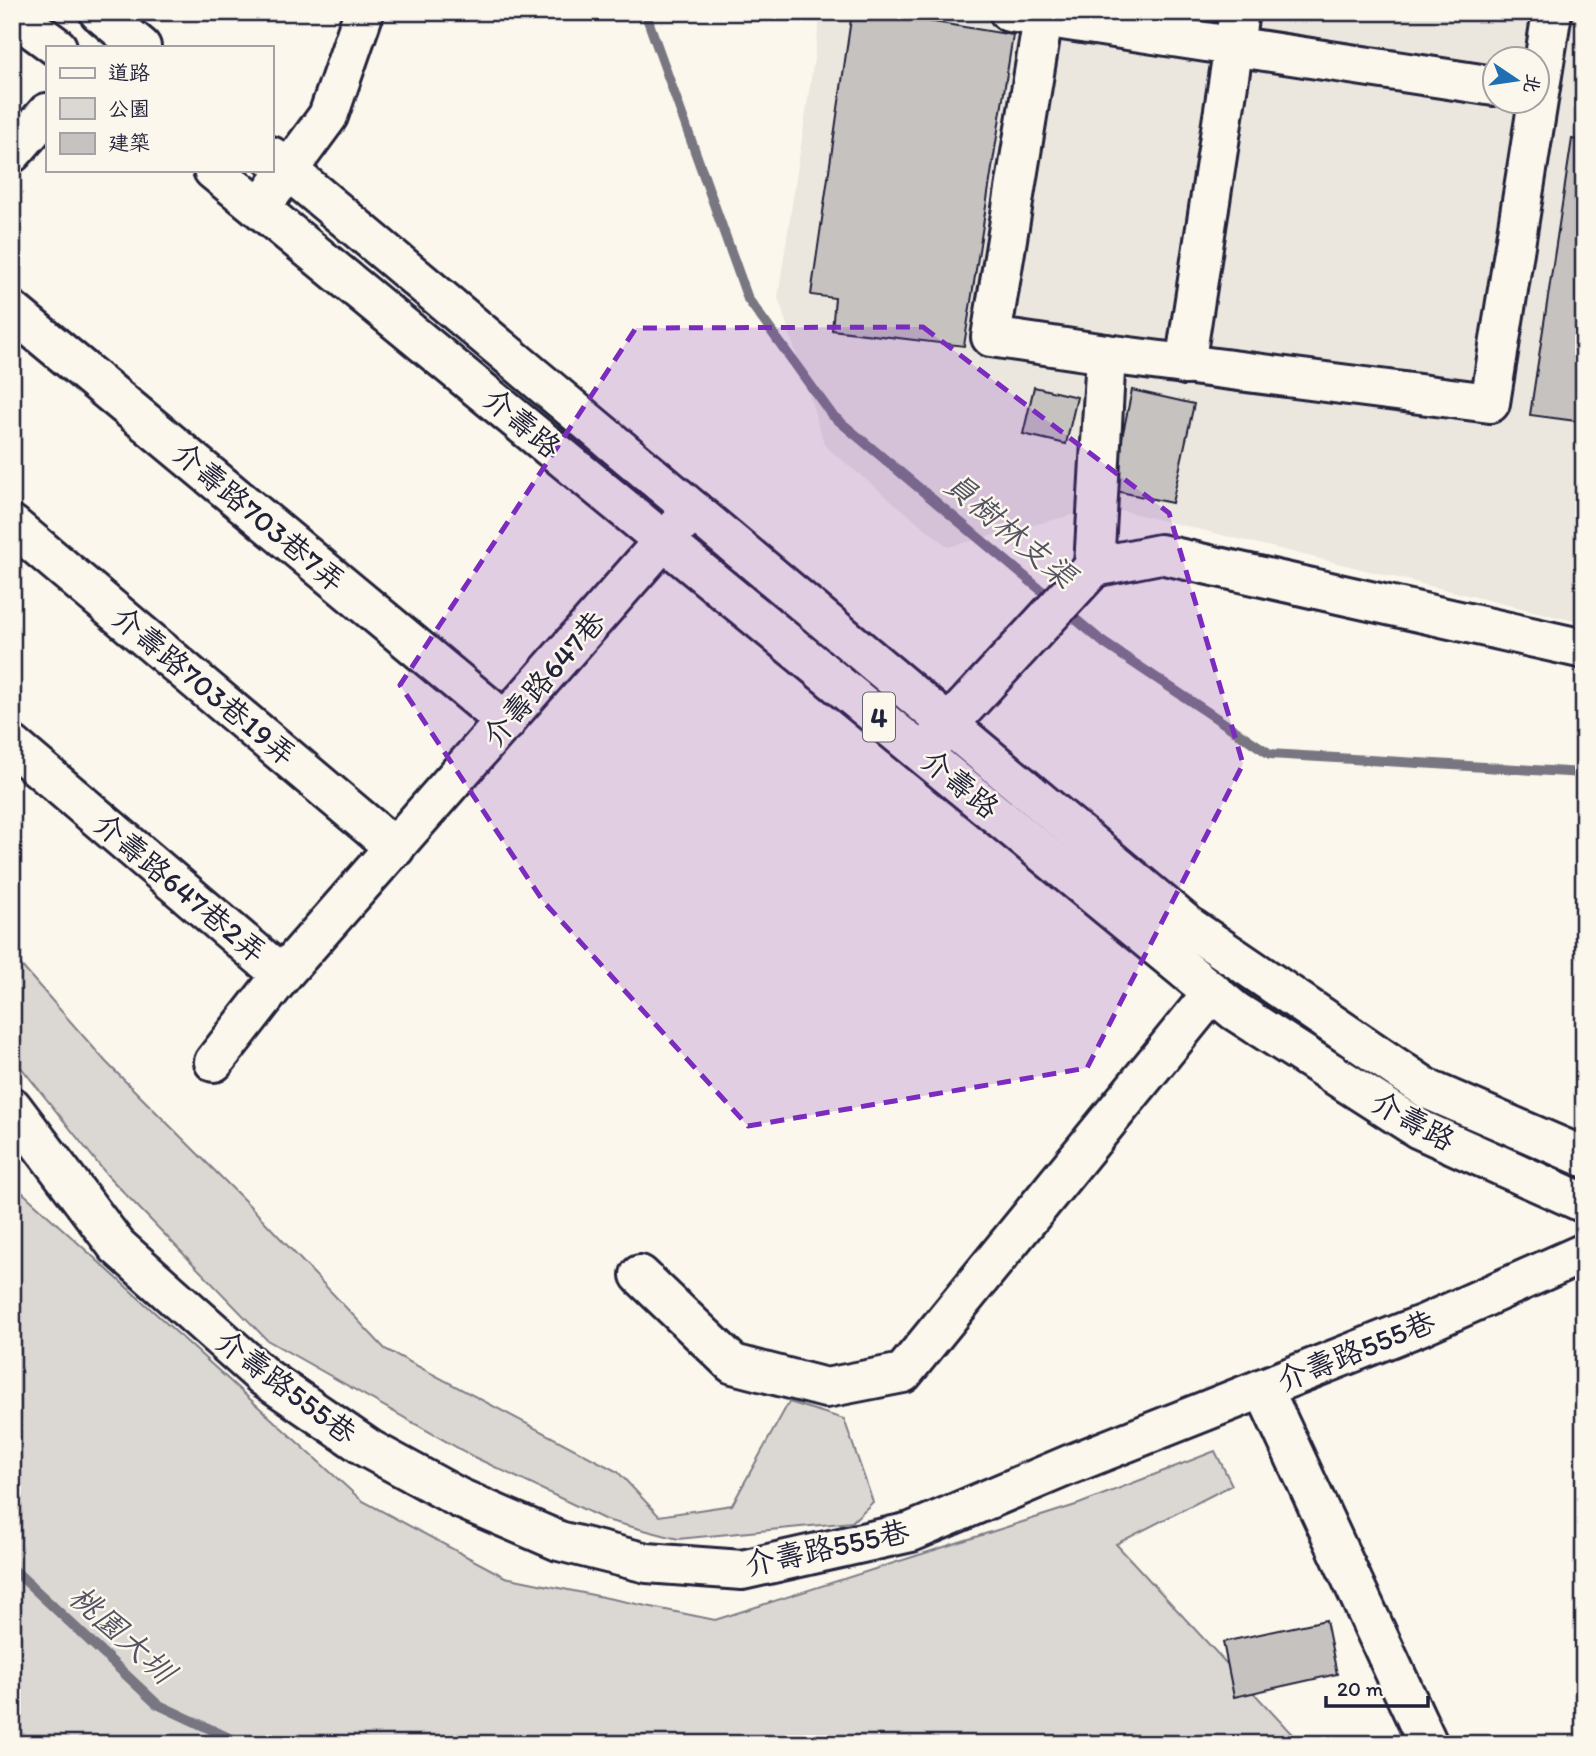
<svg xmlns="http://www.w3.org/2000/svg" width="1596" height="1756" font-family="Itim,'LXGW WenKai TC',sans-serif">
<rect width="100%" height="100%" fill="#fbf7ec"/>
<filter id="ink" filterUnits="userSpaceOnUse"><feTurbulence type="fractalNoise" baseFrequency=".0143" numOctaves="2"/><feDisplacementMap in="SourceGraphic" scale="14" xChannelSelector="R" yChannelSelector="G"/><feConvolveMatrix kernelMatrix="1 2 1 2 8 2 1 2 1" color-interpolation-filters="sRGB"/></filter>
<g filter="url(#ink)">
<path fill="#ebe7df" fill-rule="evenodd" d="M821,12H1584L1582,623L1124,511L1095,509L948,547L825,446L778,297ZM1494,60H1536V102H1494Z"/>
<g fill="#dbd8d3" stroke="#7e7d87" stroke-width="2">
<polygon points="12,955 106,1062 250,1206 385,1349 618,1472 659,1516 732,1505 789,1402 844,1419 873,1502 852,1522 678,1539 606,1520 474,1457 267,1340 108,1176 12,1056"/>
<polygon points="12,1183 361,1500 505,1577 715,1620 1079,1504 1215,1451 1232,1485 1116,1544 1301,1744 12,1744"/>
</g>
<g fill="none" stroke-linecap="round" stroke-linejoin="round">
<g stroke="#787681" stroke-width="10">
<polyline points="645,12 748,299 832,415 1104,643 1270,754 1584,773"/>
<polyline points="12,1568 157,1704 242,1744"/>
</g>
</g>
<g fill="#c6c2c0" stroke="#22223b" stroke-width="2">
<polygon points="852,12 873,12 1013,35 964,346 832,330 835,298 811,295"/>
<polygon points="1572,139 1584,141 1584,422 1530,415"/>
<polygon points="1034,387 1077,397 1066,444 1023,434"/>
<polygon points="1132,390 1194,404 1172,503 1111,490"/>
<polygon points="1326,1620 1337,1674 1234,1697 1223,1642"/>
</g>
<g fill="none" stroke-linecap="round" stroke-linejoin="round">
<defs>
<g id="minor">
<polyline points="1009,12 1494,86"/>
<polyline points="1044,12 991,337 1106,354"/>
<polyline points="12,153 47,113"/>
<polyline points="261,207 328,116 364,12"/>
<polyline points="12,311 506,722"/>
<polyline points="1185,365 1239,12"/>
<polyline points="12,525 395,848"/>
<polyline points="1094,567 1106,354 1490,403 1552,12"/>
<polyline points="12,745 282,975 664,540 694,511"/>
<polyline points="926,749 1094,567 1160,554 1584,649"/>
<polyline points="214,1062 282,975"/>
<polyline points="12,1107 117,1246 264,1377 369,1449 459,1498 559,1541 647,1563 742,1570 911,1532 1069,1465 1422,1325 1584,1253"/>
<polyline points="640,1275 733,1364 826,1388 903,1373 1213,992"/>
<polyline points="1263,1388 1428,1744"/>
</g>
<g id="major">
<polyline points="99,12 141,47"/>
<polyline points="12,14 57,47"/>
<polyline points="271,156 1191,928 1429,1090 1584,1157"/>
<polyline points="213,170 1235,1011 1419,1129 1584,1203"/>
</g>
</defs>
<use href="#minor" stroke="#22223b" stroke-width="44"/>
<use href="#major" stroke="#22223b" stroke-width="44"/>
<use href="#minor" stroke="#fbf7ec" stroke-width="38"/>
<use href="#major" stroke="#fbf7ec" stroke-width="38"/>
</g>
</g>
<path fill="#7b2cbf" fill-opacity="0.2" stroke="#7b2cbf" stroke-width="5" stroke-dasharray="14 9" stroke-linejoin="round" d="M923,327L1169,513L1243,764L1087,1068L748,1126L543,901L400,685L636,328Z"/>
<g text-anchor="middle" stroke-width="5" stroke-linejoin="round" paint-order="stroke">
<rect fill="#fbf7ec" stroke="#636270" stroke-width="2" x="863" y="692.5" width="32" height="49" rx="5"/>
<g font-size="28" font-weight="bold" fill="#22223b">
<text x="879" y="727">4</text>
</g>
<g font-size="30" fill="#22223b" stroke="#fbf7ec">
<text transform="translate(522 423) rotate(40)" y="10">介壽路</text>
<text transform="translate(259 517) rotate(40)" y="10">介壽路703巷7弄</text>
<text transform="translate(544 679) rotate(-49)" y="10">介壽路647巷</text>
<text transform="translate(204 686) rotate(40)" y="10">介壽路703巷19弄</text>
<text transform="translate(960 784) rotate(39)" y="10">介壽路</text>
<text transform="translate(180 888) rotate(40)" y="10">介壽路647巷2弄</text>
<text transform="translate(1413 1121) rotate(29)" y="10">介壽路</text>
<text transform="translate(1356 1351) rotate(-22)" y="10">介壽路555巷</text>
<text transform="translate(286 1387) rotate(37)" y="10">介壽路555巷</text>
<text transform="translate(827 1548) rotate(-12)" y="10">介壽路555巷</text>
</g>
<g font-size="32" font-style="italic" fill="#545364" stroke="#fbf7ec">
<text transform="translate(1010 530) rotate(40)" y="11">員樹林支渠</text>
<text transform="translate(122 1634) rotate(42)" y="11">桃園大圳</text>
</g>
</g>
<rect width="1596" height="1756" fill="none" stroke="#fbf7ec" stroke-width="42"/>
<rect x="21" y="21" width="1554" height="1714" fill="none" stroke="#22223b" stroke-width="2.5" filter="url(#ink)"/>
<rect x="46" y="46" width="228" height="126" fill="#fbf7ec" stroke="#a4a2a5" stroke-width="2"/>
<rect x="60" y="68" width="35" height="10" fill="#fbf7ec" stroke="#a4a2a5" stroke-width="2"/>
<text x="108" y="80" font-size="21" fill="#22223b">道路</text>
<rect x="60" y="98" width="35" height="21" fill="#dbd8d3" stroke="#a4a2a5" stroke-width="2"/>
<text x="108" y="116" font-size="21" fill="#22223b">公園</text>
<rect x="60" y="133" width="35" height="21" fill="#c6c2c0" stroke="#a4a2a5" stroke-width="2"/>
<text x="108" y="150" font-size="21" fill="#22223b">建築</text>
<g transform="translate(1516 80) rotate(103)"><circle r="33" fill="#fbf7ec" stroke="#a4a2a5" stroke-width="2"/>
<path d="M0-5L12 26L0 18L-12 26Z" fill="#1f6fb2"/>
<text y="-10" font-size="19" font-weight="bold" text-anchor="middle" fill="#22223b">北</text>
</g>
<path d="M1326 1696v10h102v-10" fill="none" stroke="#22223b" stroke-width="3.5"/>
<text x="1337" y="1696" font-size="21" fill="#22223b" stroke="#fbf7ec" stroke-width="5" paint-order="stroke">20 m</text>
</svg>
